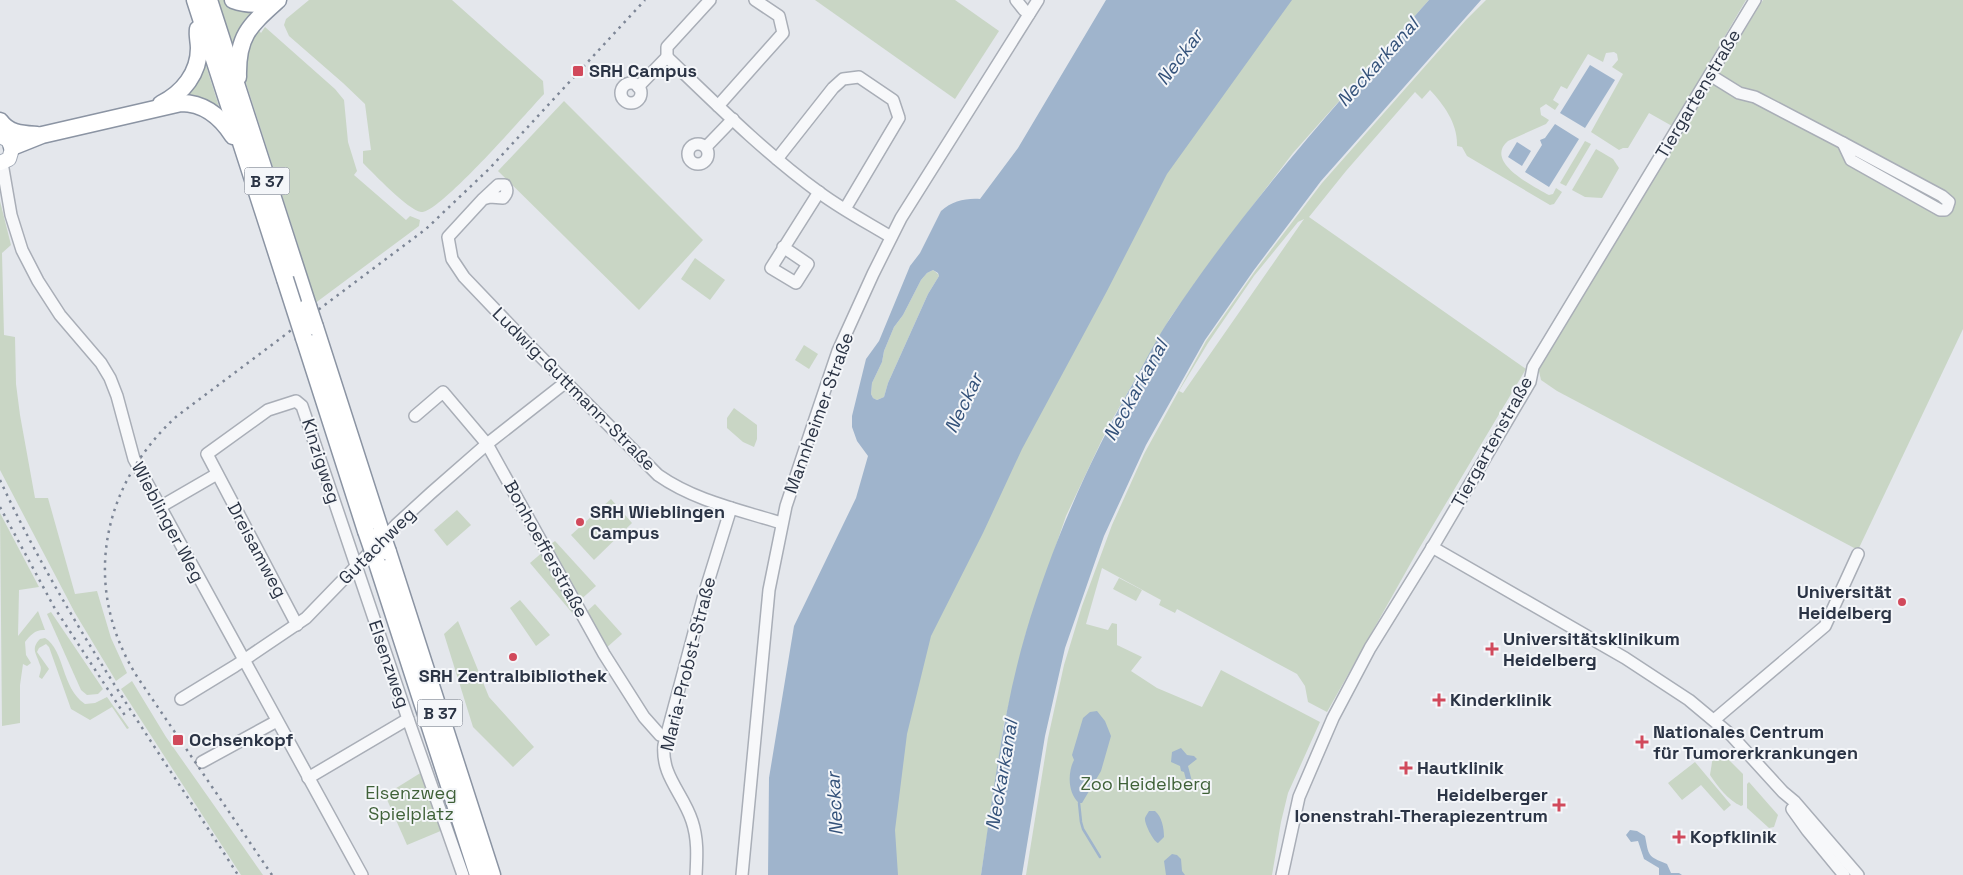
<svg xmlns="http://www.w3.org/2000/svg" width="1963" height="875" font-family="'Space Grotesk',sans-serif">
<rect width="100%" height="100%" fill="#e4e7ec"/>
<g fill="#c9d6c5" fill-rule="evenodd">
<polygon points="217,0 227,0 259,6 234,55"/>
<path d="M309,0H452L543,81L544,94C528,111 438,215 421,212C408,210 373,173 363,163V151L371,150L365,104L343,83L289,36L284,25L286,19Z"/>
<polygon points="815,0 955,0 999,31 955,99"/>
<polygon points="1215,0 1429,0 1293,153 1221,247 1170,318 1108,427 1066,516 1026,633 1004,724 981,875 834,875 849,757"/>
<path d="M1486,0H1746L1672,126L1649,113L1628,148H1623L1619,150L1591,132L1623,74L1612,67L1618,60L1617,54L1614,52L1606,53L1603,62L1588,54L1567,89L1561,86L1553,100L1559,104L1555,110L1546,104L1540,108L1541,115L1549,120L1546,124L1508,141C1483,162 1535,187 1549,195L1553,194L1556,188L1562,192L1554,204L1550,205L1467,156L1462,147L1457,146C1458,124 1444,105 1430,90L1422,99L1415,92L1346,171L1309,217L1526,369L1417,552L1327,712L1308,702L1305,686L1297,674L1177,609L1175,613L1159,605L1161,600L1102,568L1086,624L1108,630L1112,623L1117,624V645L1142,657L1131,671L1157,688L1202,707L1221,670L1320,722L1288,793L1281,822L1272,875H1026L1048,738L1064,665L1082,606L1112,525L1144,454L1206,341L1255,271L1322,183L1466,20ZM1304,219L1183,393L1179,391L1208,343L1254,276L1298,222Z"/>
<polygon points="1763,0 1963,0 1963,329 1858,550 1557,391 1541,380 1538,367"/>
<polygon points="265,27 335,89 344,100 348,142 357,171 354,175 406,220 410,216 420,220 419,226 314,304 306,280 299,248 244,77 243,54 257,28 261,33"/>
<polygon points="202,53 222,116 186,99 187,87"/>
<polygon points="564,101 703,240 639,310 498,171"/>
<polygon points="1585,141 1591,144 1566,186 1560,183"/>
<polygon points="1596,149 1613,159 1619,168 1602,198 1585,197 1572,190"/>
<polygon points="0,201 11,245 2,253 4,335 15,337 16,384 20,415 35,498 48,498 75,594 97,591 111,638 127,673 116,681 75,613 0,470"/>
<polygon points="695,258 725,280 710,300 681,279"/>
<polygon points="933,270 938,274 939,276 928,294 888,383 884,397 877,400 873,398 871,394 872,383 882,362 884,351 894,327 903,315 921,280 927,273"/>
<polygon points="804,345 818,354 809,369 795,360"/>
<polygon points="734,408 757,425 757,439 754,447 743,442 727,428 727,418"/>
<polygon points="611,499 632,523 594,560 571,535"/>
<polygon points="457,510 471,525 447,546 434,530"/>
<path d="M0,513L39,587L19,590L18,636L38,611L45,630C36,629 30,635 25,642L26,655L31,663L27,666L23,664L20,685V723L2,726Z"/>
<polygon points="555,541 596,586 578,602 547,547"/>
<polygon points="544,551 578,611 574,615 530,563"/>
<polygon points="1119,578 1142,590 1136,601 1113,589"/>
<polygon points="520,600 550,635 536,646 510,608"/>
<polygon points="595,604 622,634 605,649 585,613"/>
<polygon points="51,612 103,689 98,694 87,695 81,690 47,614"/>
<polygon points="458,621 489,697 534,747 513,767 473,727 444,634"/>
<path d="M45,638C65,650 61,688 85,704L95,703L107,697L129,728L127,729L112,707L90,720L71,709L49,647L46,644L39,648L37,652L49,669L42,679L39,677C40,673 42,668 40,665C37,654 30,649 40,639Z"/>
<polygon points="132,681 166,737 263,875 241,875 121,689"/>
<path d="M1720,751L1743,774V805L1741,806C1728,800 1718,787 1710,775L1713,756Z"/>
<polygon points="1695,762 1731,805 1724,811 1701,785 1682,800 1668,783"/>
<polygon points="422,772 443,830 407,845 385,795"/>
<polygon points="1749,782 1778,815 1774,827 1769,828 1747,808 1747,784"/>
</g>
<g fill="#9fb4cc" fill-rule="evenodd">
<path d="M1106,0H1292L1167,174L1107,291L1022,449L983,533L931,636L907,734L895,830L898,875H768L769,778L794,626L856,498L868,456L857,441L852,427V416L866,359L879,341L910,266L920,253L941,211C952,201 966,198 980,199L1018,148ZM933,270L938,273L939,276L928,294L888,383L884,397L877,400L873,398L871,394L872,383L882,362L884,351L894,327L903,315L921,280L927,273Z"/>
<path d="M1429,0H1481L1321,181L1254,270L1205,340L1146,445L1104,536L1065,648L1045,736L1022,875H981C993,794 1003,711 1026,632C1053,542 1089,460 1136,378C1147,358 1158,336 1171,317C1247,203 1338,102 1429,0Z"/>
<polygon points="1590,65 1615,80 1585,128 1560,113"/>
<polygon points="1555,124 1579,139 1549,187 1525,172 1542,145 1540,140 1545,138"/>
<polygon points="1517,142 1531,151 1522,166 1508,157"/>
<path d="M1097,711L1105,721L1111,736L1101,771L1082,803H1079C1067,793 1068,771 1074,760L1072,755L1083,718L1090,712Z"/>
<polygon points="1181,748 1187,755 1194,756 1197,759 1188,766 1194,789 1189,791 1184,772 1181,771 1180,766 1171,762 1172,752"/>
<path d="M1149,811H1155C1162,817 1164,828 1164,837L1158,843C1153,841 1144,823 1145,818C1146,815 1148,813 1149,811Z"/>
<path d="M1630,830L1637,831L1645,836C1649,856 1647,856 1667,864L1671,873H1679L1682,875H1659V868L1644,859L1638,841L1631,842L1626,835Z"/>
<polygon points="1172,854 1177,855 1181,859 1182,871 1185,875 1166,875 1164,861"/>
</g>
<g fill="none" stroke-linecap="round" stroke-linejoin="round">
<polyline stroke="#9fb4cc" stroke-width="2.5" points="1079,803 1081,822 1083,829 1100,857"/>
<defs>
<g id="minor">
<polyline points="1016,0 1024,10 1029,14"/>
<path d="M667,57C716,104 765,153 820,193C843,210 868,223 891,237"/>
<polyline points="667,57 667,47 710,0"/>
<polyline points="1710,75 1739,93 1755,97 1843,143"/>
<circle cx="631" cy="93" r="10"/>
<polyline points="638,87 667,57"/>
<polyline points="718,106 783,33 779,16 755,0"/>
<polygon points="1843,143 1942,196 1949,202 1947,208 1945,210 1940,210 1851,160"/>
<circle cx="698" cy="154" r="10"/>
<polyline points="706,147 733,119"/>
<polyline points="777,159 833,88 843,79 859,77 893,100 899,118 845,209"/>
<polyline points="2,163 11,215 22,250 38,281 60,315 101,363 110,378 117,396 134,459 362,875"/>
<path d="M483,199L498,185H505C508,190 507,194 503,198L490,197L483,199L448,237L452,259L464,277L528,344L658,475C695,501 740,510 781,523"/>
<polyline points="783,247 808,264 796,283 771,268 819,192"/>
<polyline points="415,416 443,392 487,444 604,654 644,717 660,735 666,737"/>
<polyline points="160,507 217,474"/>
<polyline points="1432,547 1625,658 1689,700 1731,735 1783,792 1795,802 1858,875"/>
<polyline points="297,625 207,454 268,410 296,401 302,406 408,719 463,875"/>
<polyline points="181,699 235,666 306,618 396,525 431,493 487,444 566,382"/>
<polyline points="1714,720 1825,626 1858,554"/>
<polyline points="202,762 277,721"/>
<polyline points="308,778 408,719"/>
<polyline points="1792,809 1807,830 1844,875"/>
<path d="M696,875C697,856 698,839 692,821C683,793 661,776 664,745L704,595L731,508"/>
<polyline points="742,875 769,590 786,506 814,422 838,351 873,274 901,218 1038,0"/>
<path d="M1282,875L1299,797L1333,718L1370,648L1435,543L1530,382L1533,367C1607,245 1681,123 1755,0"/>
</g>
<polyline id="major" points="0,136 8,140 12,149 9,159 0,163"/>
<g id="highway">
<polyline points="195,0 285,279"/>
<polyline points="209,0 308,306"/>
<path d="M233,0C247,5 262,5 276,0"/>
<path d="M238,77C237,36 249,26 278,0"/>
<path d="M161,104C183,93 199,73 199,48C199,42 197,35 198,29"/>
<path d="M0,121C9,134 23,134 37,135"/>
<path d="M12,147L42,135L181,103C205,103 221,117 233,136"/>
<polyline points="315,327 381,532"/>
<polyline points="304,338 366,531"/>
<polyline points="388,552 492,875"/>
<polyline points="377,563 478,875"/>
</g>
</defs>
<use href="#minor" stroke="#a9aeb7" stroke-width="14"/>
<use href="#major" stroke="#a3abb8" stroke-width="16"/>
<use href="#highway" stroke="#8b94a3" stroke-width="19"/>
<use href="#minor" stroke="#f7f8fa" stroke-width="11"/>
<use href="#major" stroke="#fff" stroke-width="14"/>
<use href="#highway" stroke="#fff" stroke-width="16"/>
<g stroke="#7d8696" stroke-width="2.5" stroke-dasharray="2.5 5" stroke-linecap="butt">
<path d="M0,480C65,620 155,745 238,875"/>
<polyline points="0,507 54,607 126,717"/>
<path d="M272,875L138,678C81,589 100,486 177,416L426,229L490,168L645,0"/>
</g>
<defs>
<g id="highway-bridge">
<polyline points="285,279 304,338"/>
<polyline points="308,306 315,327"/>
<polyline points="366,531 377,563"/>
<polyline points="381,532 388,552"/>
</g>
</defs>
<use href="#highway-bridge" stroke="#8b94a3" stroke-width="19" stroke-linecap="butt"/>
<use href="#highway-bridge" stroke="#fff" stroke-width="16"/>
</g>
<g fill="#d1495b" stroke="#f4f6f9" stroke-width="2">
<rect x="572" y="65" width="12" height="12" rx="2.5"/>
<circle cx="580" cy="522" r="5"/>
<circle cx="1902" cy="602" r="5"/>
<path d="M1489.5 641.5h5v5h5v5h-5v5h-5v-5h-5v-5h5z"/>
<circle cx="513" cy="657" r="5"/>
<path d="M1436.5 692.5h5v5h5v5h-5v5h-5v-5h-5v-5h5z"/>
<rect x="172" y="734" width="12" height="12" rx="2.5"/>
<path d="M1639.5 734.5h5v5h5v5h-5v5h-5v-5h-5v-5h5z"/>
<path d="M1403.5 760.5h5v5h5v5h-5v5h-5v-5h-5v-5h5z"/>
<path d="M1556.5 797.5h5v5h5v5h-5v5h-5v-5h-5v-5h5z"/>
<path d="M1676.5 829.5h5v5h5v5h-5v5h-5v-5h-5v-5h5z"/>
</g>
<g text-anchor="middle" stroke-width="4" stroke-linejoin="round" paint-order="stroke">
<g fill="#f4f6f9" stroke="#676e7b" stroke-width="1">
<rect x="244.5" y="167.5" width="45" height="27" rx="4"/>
<rect x="417.5" y="699.5" width="45" height="27" rx="4"/>
</g>
<g font-size="16" font-weight="bold" fill="#2b3445">
<text x="267" y="187">B 37</text>
<text x="440" y="719">B 37</text>
</g>
<g font-size="18" font-weight="bold" fill="#2b3445" stroke="#f4f6f9" text-anchor="start">
<text x="589" y="77">SRH Campus</text>
<text x="590" y="518">SRH Wieblingen<tspan x="590" dy="21">Campus</tspan></text>
<text x="1892" y="598" text-anchor="end">Universität<tspan x="1892" dy="21">Heidelberg</tspan></text>
<text x="1503" y="645">Universitätsklinikum<tspan x="1503" dy="21">Heidelberg</tspan></text>
<text x="513" y="682" text-anchor="middle">SRH Zentralbibliothek</text>
<text x="1450" y="706">Kinderklinik</text>
<text x="1653" y="738">Nationales Centrum<tspan x="1653" dy="21">für Tumorerkrankungen</tspan></text>
<text x="189" y="746">Ochsenkopf</text>
<text x="1417" y="774">Hautklinik</text>
<text x="1548" y="801" text-anchor="end">Heidelberger<tspan x="1548" dy="21">Ionenstrahl-Therapiezentrum</tspan></text>
<text x="1690" y="843">Kopfklinik</text>
</g>
<g font-size="18" fill="#2b3445" stroke="#f4f6f9">
<text transform="translate(1698 94) rotate(-59)" y="6">Tiergartenstraße</text>
<text transform="translate(574 389) rotate(45)" y="6">Ludwig-Guttmann-Straße</text>
<text transform="translate(819 413) rotate(-70)" y="6">Mannheimer Straße</text>
<text transform="translate(1492 442) rotate(-61)" y="6">Tiergartenstraße</text>
<text transform="translate(321 461) rotate(72)" y="6">Kinzigweg</text>
<text transform="translate(168 522) rotate(62)" y="6">Wieblinger Weg</text>
<text transform="translate(377 546) rotate(-45)" y="6">Gutachweg</text>
<text transform="translate(546 549) rotate(61)" y="6">Bonhoefferstraße</text>
<text transform="translate(257 550) rotate(62)" y="6">Dreisamweg</text>
<text transform="translate(389 664) rotate(71)" y="6">Elsenzweg</text>
<text transform="translate(688 664) rotate(-76)" y="6">Maria-Probst-Straße</text>
</g>
<g font-size="18" fill="#3f6138" stroke="#f4f6f9">
<text x="1146" y="790">Zoo Heidelberg</text>
<text x="411" y="799">Elsenzweg<tspan x="411" dy="21">Spielplatz</tspan></text>
</g>
<g font-size="19" font-style="italic" fill="#34527a" stroke="#f4f6f9">
<text transform="translate(1179 57) rotate(-53)" y="7">Neckar</text>
<text transform="translate(1377 62) rotate(-48)" y="7">Neckarkanal</text>
<text transform="translate(1135 390) rotate(-61)" y="7">Neckarkanal</text>
<text transform="translate(963 403) rotate(-64)" y="7">Neckar</text>
<text transform="translate(1001 775) rotate(-80)" y="7">Neckarkanal</text>
<text transform="translate(834 804) rotate(-93)" y="7">Neckar</text>
</g>
</g>
</svg>
